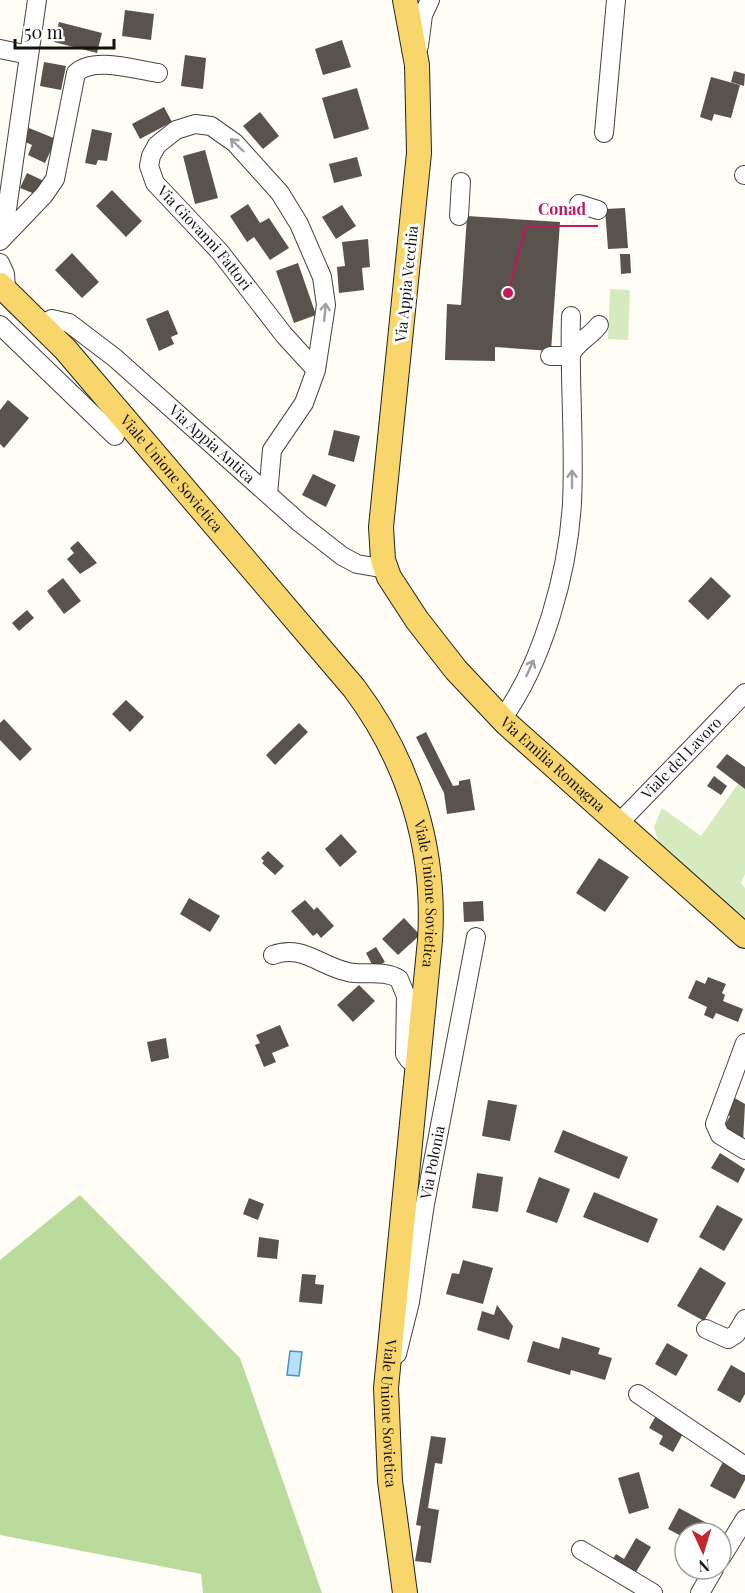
<svg xmlns="http://www.w3.org/2000/svg" width="745" height="1593" font-family="'Playfair Display',serif">
<rect width="100%" height="100%" fill="#fffdf5"/>
<g fill="#d5ebbd">
<polygon points="610,289 630,290 628,340 608,339"/>
<polygon points="738,784 745,789 745,874 741,883 745,888 745,918 658,841 654,827 662,808 701,836"/>
</g>
<polygon fill="#b9dc9c" points="80,1195 240,1358 322,1593 203,1593 201,1574 0,1535 0,1260"/>
<polygon fill="#b9e0f7" stroke="#3f96cf" stroke-width="1.5" points="290,1351 302,1352 299,1376 287,1375"/>
<g fill="#5a524d">
<polygon points="125,10 154,14 151,40 122,36"/>
<polygon points="59,22 102,33 97,53 54,42"/>
<polygon points="342,40 351,67 323,75 315,49"/>
<polygon points="185,55 206,58 203,89 181,86"/>
<polygon points="44,62 66,66 61,90 40,86"/>
<polygon points="734,71 745,74 744,86 731,82"/>
<polygon points="711,77 740,85 731,118 714,114 712,121 700,117"/>
<polygon points="357,88 369,129 334,139 322,98"/>
<polygon points="164,107 172,122 140,139 132,124"/>
<polygon points="260,112 279,136 263,149 243,126"/>
<polygon points="29,128 56,139 45,163 28,155 32,145 23,141"/>
<polygon points="92,129 112,133 107,161 98,160 96,165 85,163"/>
<polygon points="205,150 218,198 195,204 183,156"/>
<polygon points="357,157 362,176 334,183 329,164"/>
<polygon points="27,173 46,182 40,196 20,188"/>
<polygon points="112,190 142,221 126,237 96,206"/>
<polygon points="248,204 260,223 269,218 289,248 270,260 254,237 247,242 230,216"/>
<polygon points="342,205 356,226 336,239 322,217"/>
<polygon points="625,208 628,248 608,249 605,209"/>
<polygon points="467,216 560,222 551,351 495,347 495,361 445,360 447,304 461,305"/>
<polygon points="368,239 370,267 362,268 364,290 339,293 337,267 345,266 342,242"/>
<polygon points="72,253 99,282 82,298 55,270"/>
<polygon points="620,254 630,254 631,273 621,274"/>
<polygon points="298,263 316,315 294,323 276,271"/>
<polygon points="168,310 178,334 171,337 174,344 159,351 146,319"/>
<polygon points="8,400 29,418 4,448 0,444 0,410"/>
<polygon points="334,430 360,436 354,462 328,455"/>
<polygon points="313,474 336,485 326,507 302,495"/>
<polygon points="78,541 97,563 80,574 67,559 74,553 70,548"/>
<polygon points="711,577 731,596 708,620 688,601"/>
<polygon points="63,578 81,601 64,614 47,591"/>
<polygon points="27,610 34,618 19,631 12,623"/>
<polygon points="126,700 144,717 130,732 112,714"/>
<polygon points="4,719 32,749 20,761 0,740 0,723"/>
<polygon points="299,723 308,732 275,765 266,755"/>
<polygon points="426,732 453,786 459,785 459,781 470,779 475,810 447,814 444,793 416,737"/>
<polygon points="727,754 745,767 745,789 716,767"/>
<polygon points="714,776 727,786 721,795 707,786"/>
<polygon points="341,834 357,852 340,867 325,849"/>
<polygon points="268,851 284,866 275,875 262,863 264,861 261,858"/>
<polygon points="599,858 629,877 605,912 576,893"/>
<polygon points="189,898 220,916 210,932 180,914"/>
<polygon points="305,900 314,910 317,907 334,926 321,938 317,933 313,936 291,911"/>
<polygon points="483,901 484,921 464,922 463,902"/>
<polygon points="404,918 420,935 398,955 382,939"/>
<polygon points="376,947 385,962 374,968 366,953"/>
<polygon points="708,977 726,984 722,993 725,995 723,1001 743,1009 738,1022 716,1013 713,1019 704,1015 707,1007 688,998 696,980 705,984"/>
<polygon points="359,985 375,1001 353,1022 337,1005"/>
<polygon points="280,1025 289,1046 272,1053 276,1062 264,1067 255,1045 260,1043 256,1035"/>
<polygon points="166,1038 169,1058 151,1062 147,1042"/>
<polygon points="733,1097 745,1104 743,1142 722,1130 730,1116 724,1113"/>
<polygon points="488,1100 517,1105 510,1141 482,1136"/>
<polygon points="563,1130 628,1157 619,1179 554,1152"/>
<polygon points="720,1153 745,1169 738,1183 711,1168"/>
<polygon points="477,1173 503,1177 498,1212 472,1208"/>
<polygon points="539,1177 570,1189 557,1223 526,1212"/>
<polygon points="594,1192 658,1219 648,1243 583,1217"/>
<polygon points="249,1198 264,1204 258,1220 243,1214"/>
<polygon points="717,1205 743,1219 724,1251 699,1237"/>
<polygon points="259,1237 279,1240 277,1259 257,1257"/>
<polygon points="463,1260 493,1268 483,1304 446,1294 452,1273 459,1274"/>
<polygon points="700,1267 726,1283 704,1321 677,1306"/>
<polygon points="302,1274 316,1275 315,1284 324,1285 322,1304 299,1302"/>
<polygon points="497,1305 513,1326 509,1340 477,1330 482,1311 494,1315"/>
<polygon points="562,1337 600,1348 598,1354 612,1358 605,1380 571,1370 570,1375 527,1362 533,1341 559,1349"/>
<polygon points="667,1343 688,1355 676,1376 655,1364"/>
<polygon points="731,1365 745,1373 745,1394 740,1403 717,1390"/>
<polygon points="657,1414 685,1430 673,1452 659,1444 663,1436 649,1428"/>
<polygon points="431,1436 446,1438 442,1464 435,1463 428,1508 439,1510 431,1563 415,1561 421,1526 416,1525"/>
<polygon points="724,1460 745,1471 745,1480 735,1499 710,1486"/>
<polygon points="639,1472 649,1508 629,1514 618,1478"/>
<polygon points="679,1508 712,1526 708,1533 685,1533 685,1538 668,1529"/>
<polygon points="636,1538 651,1547 633,1577 610,1564 616,1554 624,1559"/>
</g>
<g fill="none" stroke-linecap="round" stroke-linejoin="round">
<defs>
<g id="minor">
<polyline points="419,46 423,15 430,0"/>
<polyline points="0,49 29,55"/>
<polyline points="604,133 616,0"/>
<polyline points="744,175 745,175"/>
<polyline points="579,204 598,210"/>
<polyline points="459,216 461,182"/>
<polyline points="3,237 37,0"/>
<path d="M0,241L44,195L55,179L76,73C94,56 136,70 158,73"/>
<polyline points="0,263 5,274 6,289"/>
<path id="s1" d="M42,324L52,319L69,323L115,358L300,523L342,556L357,564L386,569"/>
<polyline points="0,325 115,436"/>
<polyline points="550,356 570,356"/>
<path d="M570,356C576,342 590,337 599,325"/>
<path id="s2" d="M268,494L272,450L304,403L316,370L326,305L322,277L299,224L280,193L235,143L211,126L195,124L176,130L157,145L151,156L149,166L155,183L220,252L284,335L316,370"/>
<path d="M502,719C543,663 568,572 572,503C575,441 569,378 571,316"/>
<path id="s3" d="M619,823L745,693"/>
<path d="M273,955C302,944 320,966 348,972C364,976 384,969 399,979L406,996L405,1054L409,1060L418,1063"/>
<polyline points="745,1043 715,1124 720,1135 745,1150"/>
<polyline points="706,1329 728,1339 736,1334 745,1319"/>
<path id="s4" d="M397,1354L410,1302L425,1204L476,937"/>
<polyline points="638,1394 745,1466"/>
<polyline points="581,1550 653,1593"/>
<polyline points="721,1558 745,1519"/>
<polyline points="700,1593 714,1569"/>
</g>
<g id="major">
<path id="s5" d="M405,0L417,65L419,153L381,527L383,560L389,577L417,620L456,670L506,723L745,936"/>
<path id="s6" d="M0,285L65,349L354,688C409,761 436,849 430,940L386,1388L390,1481L405,1593"/>
</g>
</defs>
<use href="#minor" stroke="#444" stroke-width="20"/>
<use href="#major" stroke="#222" stroke-width="26"/>
<use href="#minor" stroke="#fff" stroke-width="18"/>
<use href="#major" stroke="#f9d66b" stroke-width="24"/>
</g>
<defs><path id="oneway-shaft" d="M-6 0H5M1.5-3L5.5 0L1.5 3" fill="none" stroke-width="1.6" stroke-linecap="round" stroke-linejoin="round" transform="scale(1.5)"/></defs>
<g stroke="#a0a0a0">
<use href="#oneway-shaft" transform="translate(237 145) rotate(-136)"/>
<use href="#oneway-shaft" transform="translate(325 312) rotate(-85)"/>
<use href="#oneway-shaft" transform="translate(572 479) rotate(-90)"/>
<use href="#oneway-shaft" transform="translate(530 668) rotate(-66)"/>
</g>
<g text-anchor="middle" stroke-width="6" stroke-linejoin="round" paint-order="stroke">
<g font-size="15" fill="#111" stroke="#fff">
<text dy="5" stroke="none"><textPath href="#s2" startOffset="596">Via Giovanni Fattori</textPath></text>
<text transform="translate(407 284) rotate(-84)" y="5">Via Appia Vecchia</text>
<text dy="5" stroke="none"><textPath href="#s1" startOffset="216">Via Appia Antica</textPath></text>
<text dy="5" stroke="none"><textPath href="#s6" startOffset="255">Viale Unione Sovietica</textPath></text>
<text dy="5" stroke="none"><textPath href="#s3" startOffset="90">Viale del Lavoro</textPath></text>
<text dy="5" stroke="none"><textPath href="#s5" startOffset="831">Via Emilia Romagna</textPath></text>
<text dy="5" stroke="none"><textPath href="#s6" startOffset="759">Viale Unione Sovietica</textPath></text>
<text dy="5" stroke="none"><textPath href="#s4" startOffset="195">Via Polonia</textPath></text>
<text dy="5" stroke="none"><textPath href="#s6" startOffset="1281">Viale Unione Sovietica</textPath></text>
</g>
</g>
<path fill="none" stroke="#c2185b" stroke-width="2" d="M508 293L526 226H598"/>
<circle fill="#c2185b" stroke="#fff" stroke-width="2" cx="508" cy="293" r="6"/>
<g font-size="16" text-anchor="middle" font-weight="bold" fill="#c2185b" stroke="#fff" stroke-width="6" stroke-linejoin="round" paint-order="stroke">
<text x="562" y="215">Conad</text>
</g>
<g transform="translate(703 1551) rotate(176)"><circle r="28" fill="#ffffff" stroke="#a0a0a0" stroke-width="1.5"/>
<path d="M0-4.5L10 22L0 15L-10 22Z" fill="#c4262e"/>
<text y="-9" font-size="16" font-weight="bold" text-anchor="middle" fill="#111111">N</text>
</g>
<path d="M15 39v9h99v-9" fill="none" stroke="#111111" stroke-width="3"/>
<text x="24" y="39" font-size="18" fill="#111111" stroke="#ffffff" stroke-width="4.5" paint-order="stroke">50 m</text>
</svg>
